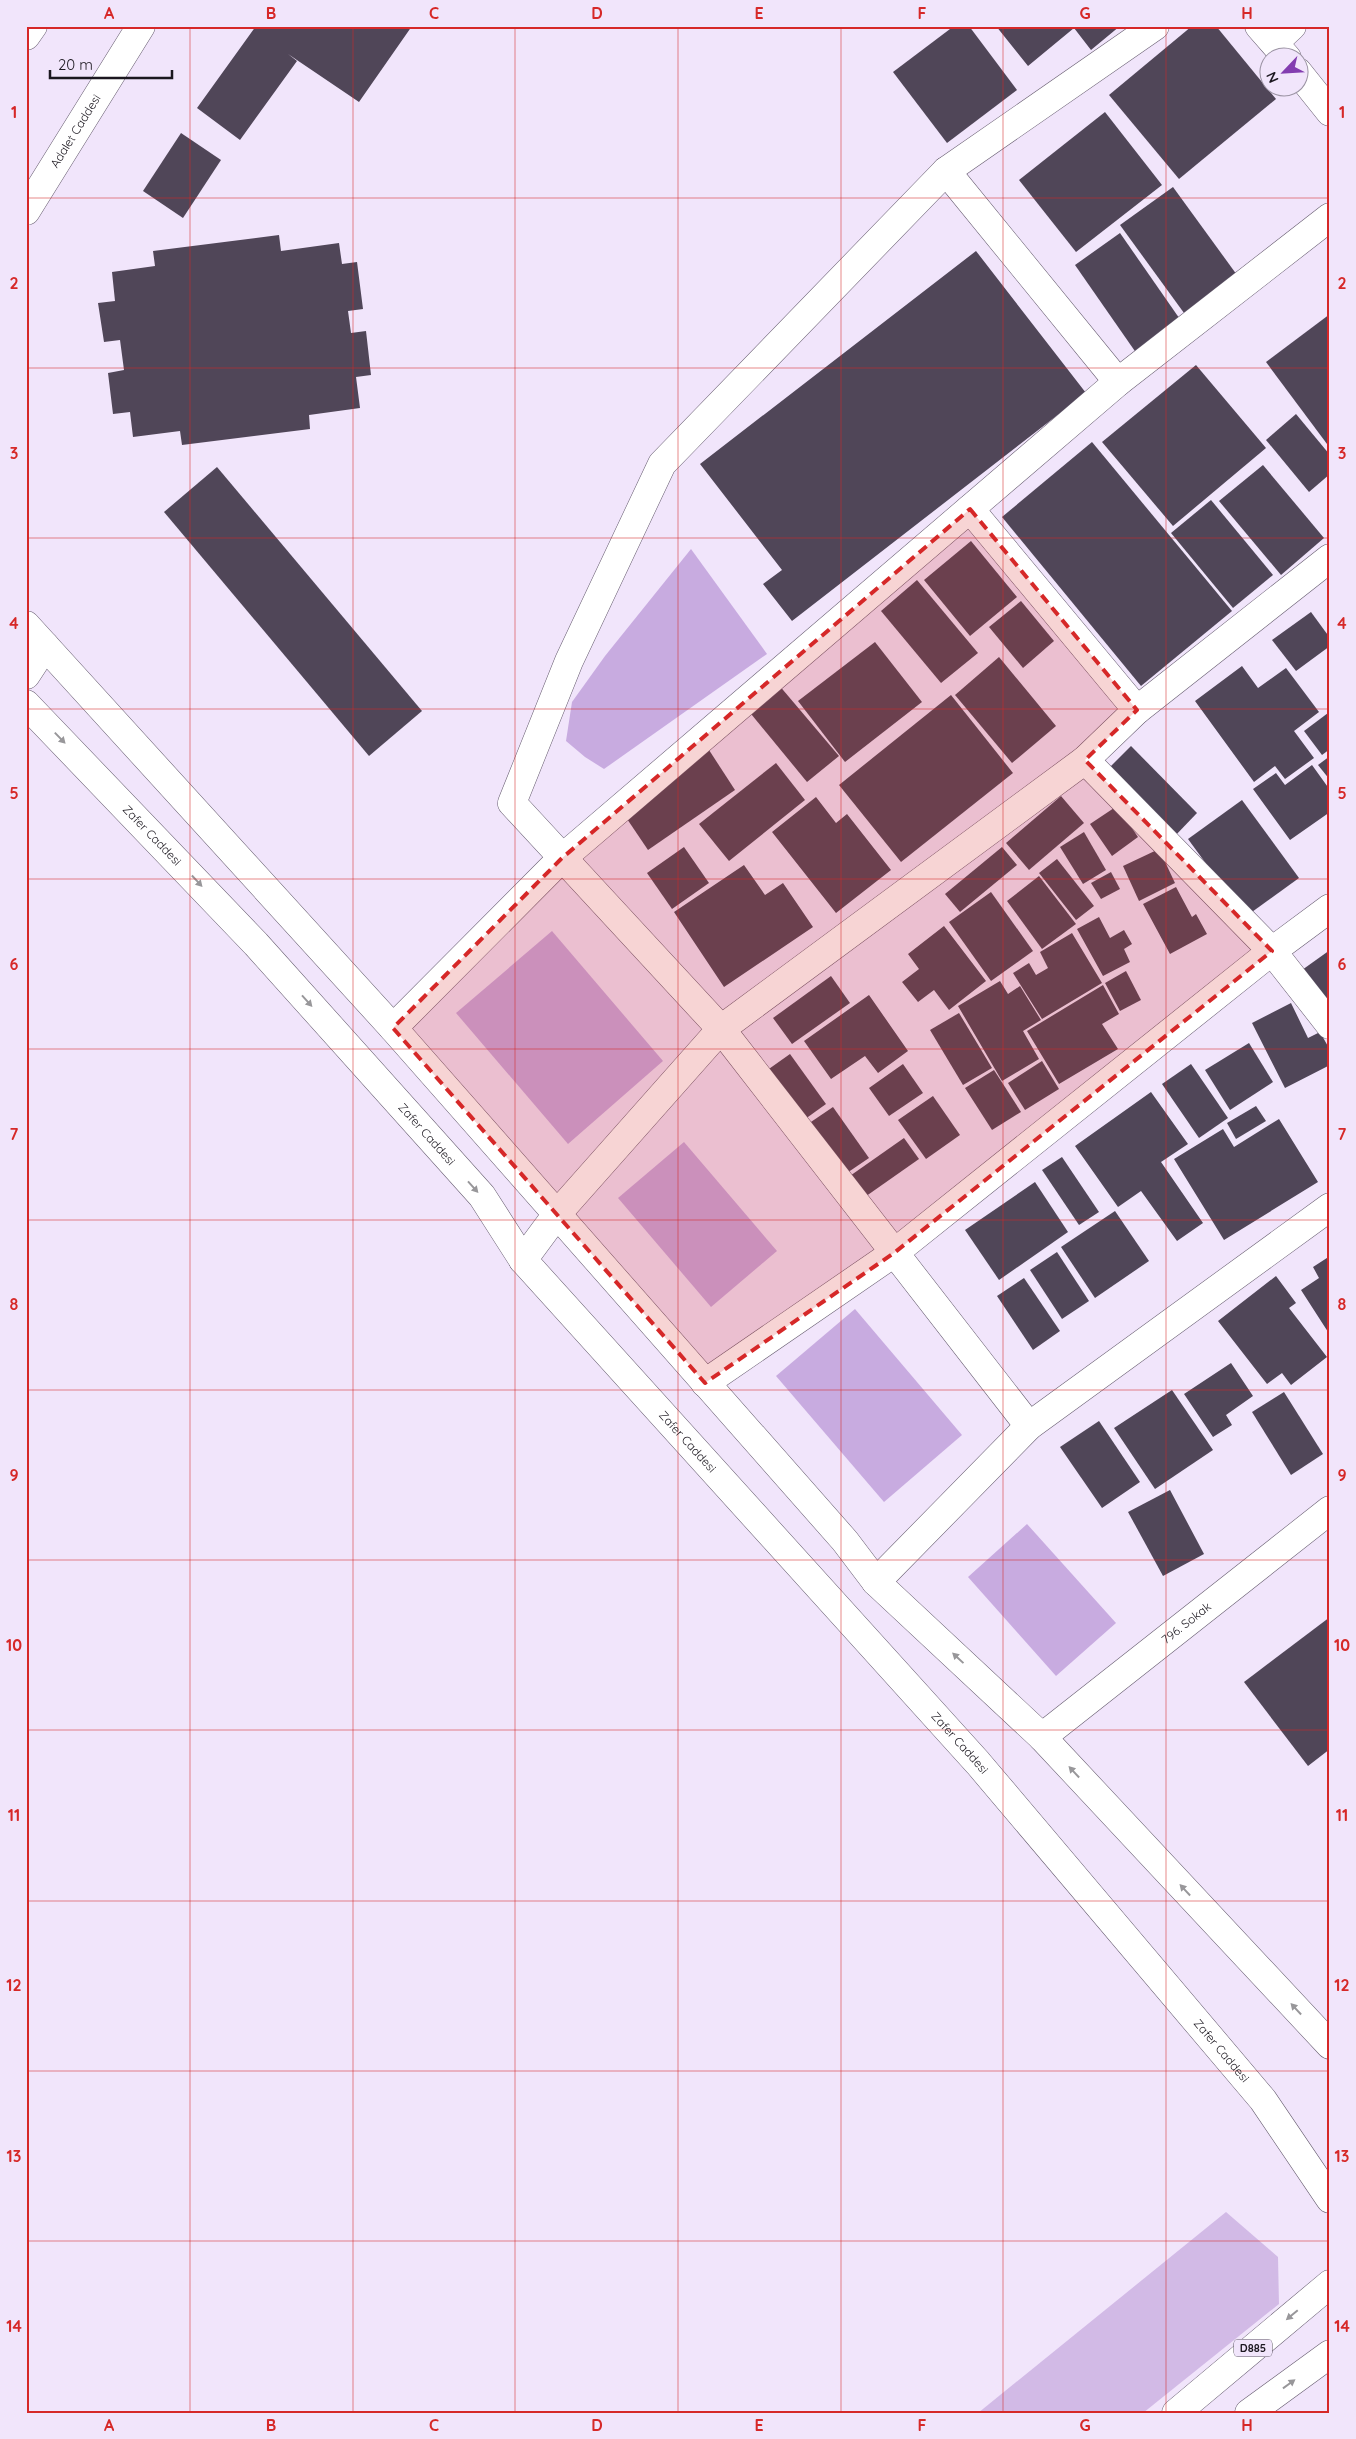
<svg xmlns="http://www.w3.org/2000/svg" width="1356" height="2439" font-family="Quicksand,sans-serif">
<rect width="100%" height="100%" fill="#f1e5fb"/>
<polygon fill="#d2bae6" points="1226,2212 1278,2257 1279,2304 1143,2413 978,2413"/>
<g fill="#c8abe0">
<polygon points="691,549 767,654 604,769 585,757 566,741 572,702 605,656"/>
<polygon points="552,931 663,1061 568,1144 456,1013"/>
<polygon points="684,1142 777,1251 711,1307 618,1198"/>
<polygon points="855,1309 962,1435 884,1502 776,1376"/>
<polygon points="1027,1524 1116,1623 1056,1676 968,1577"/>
</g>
<g fill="#504658">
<polygon points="256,26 412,26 359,102 288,54 297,61 240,140 197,108"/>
<polygon points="954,26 969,26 1017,90 947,143 893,72"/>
<polygon points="996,26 1120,26 1091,50 1074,28 1028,66"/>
<polygon points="1192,26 1216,26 1276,99 1179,179 1109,95"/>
<polygon points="1105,112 1162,185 1076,252 1019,180"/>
<polygon points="181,133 221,160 183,218 143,191"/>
<polygon points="1173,187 1237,275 1184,313 1120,225"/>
<polygon points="1120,233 1184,325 1139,357 1075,265"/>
<polygon points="279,235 281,251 339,243 342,264 357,262 363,309 348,311 351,333 366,331 371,375 356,377 360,408 309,415 310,429 182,445 180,431 133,437 130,412 113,414 108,373 124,370 120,340 104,342 98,303 115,301 112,272 155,266 153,251"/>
<polygon points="976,251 1086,393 792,621 763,584 782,570 700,464"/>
<polygon points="1330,314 1330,448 1266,362"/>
<polygon points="1196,365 1266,448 1173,526 1102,442"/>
<polygon points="1296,414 1330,455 1330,474 1309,492 1266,440"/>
<polygon points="1092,442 1232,611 1141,686 1002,517"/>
<polygon points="1263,465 1324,538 1281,575 1219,501"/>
<polygon points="217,467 422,711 369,756 164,512"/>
<polygon points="1211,500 1273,575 1233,608 1171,533"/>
<polygon points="971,541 1017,597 970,636 924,580"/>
<polygon points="917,580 978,653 941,683 881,611"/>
<polygon points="1021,601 1054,641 1023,668 989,627"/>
<polygon points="1311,612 1330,638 1330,646 1296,671 1272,640"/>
<polygon points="875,642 922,702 845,762 798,701"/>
<polygon points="999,657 1056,726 1012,763 955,695"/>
<polygon points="1242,666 1258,688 1286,668 1319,712 1294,731 1314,758 1285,779 1275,766 1254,782 1195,701"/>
<polygon points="778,684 839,756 807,782 747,709"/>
<polygon points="951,695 1013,773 901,862 839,785"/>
<polygon points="1328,713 1330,749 1322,755 1304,731"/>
<polygon points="1131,746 1197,813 1173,838 1106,771"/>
<polygon points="709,750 735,790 648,850 621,810"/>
<polygon points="1330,756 1330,780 1318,765"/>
<polygon points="776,763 805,800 729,861 699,824"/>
<polygon points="1312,765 1330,790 1330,812 1290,840 1253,789 1276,773 1285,785"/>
<polygon points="1061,796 1084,823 1029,870 1006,843"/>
<polygon points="816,797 836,823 847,814 891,870 836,913 772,832"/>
<polygon points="1242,800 1299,878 1245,917 1188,839"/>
<polygon points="1117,806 1138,837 1112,856 1090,824"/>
<polygon points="1084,832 1106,870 1083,884 1060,847"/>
<polygon points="684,847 709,883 672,909 647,873"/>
<polygon points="1002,847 1017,865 960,912 945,894"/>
<polygon points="1159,849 1175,883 1139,901 1123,866"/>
<polygon points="1057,859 1094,906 1076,920 1039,873"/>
<polygon points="744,865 765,895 783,883 813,927 724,987 674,912"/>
<polygon points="1111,872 1120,889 1101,899 1091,883"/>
<polygon points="1039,876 1076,924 1042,949 1007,901"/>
<polygon points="1176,887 1192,917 1196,914 1207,934 1170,954 1143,904"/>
<polygon points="991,892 1033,951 991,981 949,922"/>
<polygon points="1099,917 1110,938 1124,930 1132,944 1124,949 1130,962 1103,976 1077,929"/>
<polygon points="944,926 986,981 949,1010 934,990 918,1002 902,982 919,969 908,954"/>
<polygon points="1072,933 1102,983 1042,1019 1013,973 1029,963 1036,975 1048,968 1040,952"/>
<polygon points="1330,950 1330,1009 1302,970"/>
<polygon points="1126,971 1141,1000 1120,1011 1105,983"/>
<polygon points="831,976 850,1003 792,1044 773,1018"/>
<polygon points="1000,981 1008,994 1020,986 1041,1020 1023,1031 1039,1059 1002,1081 958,1006"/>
<polygon points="1103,985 1119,1014 1102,1024 1118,1049 1059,1084 1027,1031"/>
<polygon points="869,995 908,1051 878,1073 865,1056 831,1079 804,1041"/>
<polygon points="1291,1003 1308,1038 1320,1032 1330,1050 1330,1065 1285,1088 1252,1023"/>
<polygon points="959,1013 992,1068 963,1085 930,1030"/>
<polygon points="1249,1043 1273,1082 1230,1110 1205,1070"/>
<polygon points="790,1054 826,1104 801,1122 766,1071"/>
<polygon points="1042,1061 1059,1089 1025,1110 1008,1083"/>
<polygon points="903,1064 923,1093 889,1116 869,1088"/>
<polygon points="1191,1064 1228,1118 1199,1138 1162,1084"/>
<polygon points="994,1070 1021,1112 992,1130 965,1088"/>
<polygon points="1151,1092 1188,1144 1161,1162 1203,1223 1177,1241 1141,1191 1118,1207 1075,1146"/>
<polygon points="933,1096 960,1135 926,1159 898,1120"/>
<polygon points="1256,1106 1266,1121 1236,1139 1227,1123"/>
<polygon points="833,1107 869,1158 841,1177 805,1126"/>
<polygon points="1279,1119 1318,1182 1224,1240 1174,1159 1223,1129 1234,1147"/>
<polygon points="904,1138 919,1159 862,1199 847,1178"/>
<polygon points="1062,1157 1099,1212 1079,1225 1042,1170"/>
<polygon points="1035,1182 1068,1232 999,1280 965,1230"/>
<polygon points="1115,1211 1149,1261 1095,1298 1061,1247"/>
<polygon points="1057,1252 1089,1301 1062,1319 1030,1270"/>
<polygon points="1330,1256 1330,1335 1301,1290 1319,1278 1313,1267"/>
<polygon points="1276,1276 1296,1303 1289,1308 1327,1357 1291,1385 1282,1373 1267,1384 1218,1321"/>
<polygon points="1024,1278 1060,1331 1033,1350 997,1296"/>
<polygon points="1231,1363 1253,1396 1226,1415 1232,1425 1213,1437 1184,1394"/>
<polygon points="1172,1390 1213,1450 1155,1489 1114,1428"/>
<polygon points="1284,1392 1323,1454 1291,1475 1252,1412"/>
<polygon points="1099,1421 1140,1482 1102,1508 1060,1447"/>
<polygon points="1170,1490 1204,1554 1163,1576 1128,1512"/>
<polygon points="1330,1617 1330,1749 1308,1766 1244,1682"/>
</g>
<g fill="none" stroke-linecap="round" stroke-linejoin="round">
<defs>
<g id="minor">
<polyline points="1259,26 1287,58"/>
<polyline points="1275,42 1292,26"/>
<polyline points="1298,72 1330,112"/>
<polyline points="946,171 1118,382"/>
<polyline points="970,509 1137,710"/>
<polyline points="26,675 45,646"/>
<polyline points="1085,760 1272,951 1330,1025"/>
<polyline points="393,1028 561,859 1118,382 1330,217"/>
<polyline points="523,1260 557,1214 721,1029 1085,760 1137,710 1330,558"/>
<polyline points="705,1383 894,1253 1272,951 1330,908"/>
<polyline points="1029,1426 721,1029 512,803 569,661 662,464 946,171 1155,26"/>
<polyline points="876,1582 1029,1426 1330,1207"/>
<path id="s1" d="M1042,1737L1330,1510"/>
</g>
<g id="major">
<polyline points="26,36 33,26"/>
<path id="s2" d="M26,211L141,26"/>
<polyline points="26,625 393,1028 845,1541 876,1582 1042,1737 1330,2045"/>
<path id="s3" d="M26,704L256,944L482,1196L523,1260L978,1763L1263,2100L1330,2199"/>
<polyline points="1176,2413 1330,2284"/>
<polyline points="1249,2413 1330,2354"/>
</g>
</defs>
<use href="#minor" stroke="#665c6f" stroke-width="29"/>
<use href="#major" stroke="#665c6f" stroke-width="29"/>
<use href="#minor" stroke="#fff" stroke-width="28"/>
<use href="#major" stroke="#fff" stroke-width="28"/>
</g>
<defs><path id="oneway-solid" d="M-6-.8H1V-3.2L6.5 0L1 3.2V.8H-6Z" transform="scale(1.25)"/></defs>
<g fill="#98979a">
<use href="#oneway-solid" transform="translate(60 738) rotate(46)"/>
<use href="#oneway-solid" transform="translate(197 881) rotate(47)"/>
<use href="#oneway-solid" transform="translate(307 1001) rotate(48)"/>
<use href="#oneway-solid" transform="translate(473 1187) rotate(48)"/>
<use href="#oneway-solid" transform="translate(958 1658) rotate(-137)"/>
<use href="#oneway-solid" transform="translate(1074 1772) rotate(-133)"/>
<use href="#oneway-solid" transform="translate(1185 1890) rotate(-133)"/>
<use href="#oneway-solid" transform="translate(1296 2009) rotate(-133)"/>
<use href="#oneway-solid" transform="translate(1292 2315) rotate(140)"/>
<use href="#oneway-solid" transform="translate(1289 2384) rotate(-36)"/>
</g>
<path fill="#d62828" fill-opacity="0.2" stroke="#d62828" stroke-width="4" stroke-dasharray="10 6" stroke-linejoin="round" d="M970,509L1137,710L1085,760L1272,951L894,1253L705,1383L393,1028L561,859Z"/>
<path fill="none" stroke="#d62828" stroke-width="1" stroke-opacity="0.55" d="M190,26V2413M353,26V2413M515,26V2413M678,26V2413M841,26V2413M1003,26V2413M1166,26V2413M26,198H1330M26,368H1330M26,538H1330M26,709H1330M26,879H1330M26,1049H1330M26,1220H1330M26,1390H1330M26,1560H1330M26,1730H1330M26,1901H1330M26,2071H1330M26,2241H1330"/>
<g text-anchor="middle" stroke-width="5" stroke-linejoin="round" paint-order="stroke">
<rect fill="#f1e5fb" stroke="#5b5561" stroke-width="1" x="1234" y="2339.5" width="38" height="17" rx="4"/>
<g font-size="11" font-weight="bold" fill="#1b171f">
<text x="1253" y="2352">D885</text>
</g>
<g font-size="12" fill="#1b171f" stroke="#f1e5fb">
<text dy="4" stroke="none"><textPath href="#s2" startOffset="94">Adalet Caddesi</textPath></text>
<text dy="4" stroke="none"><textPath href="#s3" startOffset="182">Zafer Caddesi</textPath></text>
<text dy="4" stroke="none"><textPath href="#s3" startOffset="588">Zafer Caddesi</textPath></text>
<text dy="4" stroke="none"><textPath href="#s3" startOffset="992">Zafer Caddesi</textPath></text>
<text dy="4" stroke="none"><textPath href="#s1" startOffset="184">796. Sokak</textPath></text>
<text dy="4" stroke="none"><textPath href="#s3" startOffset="1398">Zafer Caddesi</textPath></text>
<text dy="4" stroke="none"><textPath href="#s3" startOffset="1802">Zafer Caddesi</textPath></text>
</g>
</g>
<rect width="1356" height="2439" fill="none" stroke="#f1e5fb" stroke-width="55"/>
<g transform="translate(1284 72) rotate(245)"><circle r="24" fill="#f1e5fb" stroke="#9b93a3"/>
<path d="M0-4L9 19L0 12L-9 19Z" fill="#833db0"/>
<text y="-8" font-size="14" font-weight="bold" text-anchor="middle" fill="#1b171f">N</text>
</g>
<path d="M50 70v8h122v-8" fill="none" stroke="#1b171f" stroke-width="2.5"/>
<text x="58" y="70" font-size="15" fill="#1b171f" stroke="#f1e5fb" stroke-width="4" paint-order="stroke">20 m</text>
<rect x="28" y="28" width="1300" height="2384" fill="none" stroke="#d62828" stroke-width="2"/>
<g font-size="16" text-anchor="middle" font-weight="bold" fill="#d62828">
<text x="109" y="19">A</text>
<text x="271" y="19">B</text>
<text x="434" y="19">C</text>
<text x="597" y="19">D</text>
<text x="759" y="19">E</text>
<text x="922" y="19">F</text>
<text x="1085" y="19">G</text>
<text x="1247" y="19">H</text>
<text x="14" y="118">1</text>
<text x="1342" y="118">1</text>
<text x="14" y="289">2</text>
<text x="1342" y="289">2</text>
<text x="14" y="459">3</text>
<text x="1342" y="459">3</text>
<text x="14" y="629">4</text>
<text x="1342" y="629">4</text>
<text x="14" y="799">5</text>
<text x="1342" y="799">5</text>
<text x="14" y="970">6</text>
<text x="1342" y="970">6</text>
<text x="14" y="1140">7</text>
<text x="1342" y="1140">7</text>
<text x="14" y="1310">8</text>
<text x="1342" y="1310">8</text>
<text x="14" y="1481">9</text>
<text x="1342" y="1481">9</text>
<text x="14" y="1651">10</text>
<text x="1342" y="1651">10</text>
<text x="14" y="1821">11</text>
<text x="1342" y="1821">11</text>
<text x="14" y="1991">12</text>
<text x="1342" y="1991">12</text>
<text x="14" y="2162">13</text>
<text x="1342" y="2162">13</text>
<text x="14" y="2332">14</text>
<text x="1342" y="2332">14</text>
<text x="109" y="2431">A</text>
<text x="271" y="2431">B</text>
<text x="434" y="2431">C</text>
<text x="597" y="2431">D</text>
<text x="759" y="2431">E</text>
<text x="922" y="2431">F</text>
<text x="1085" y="2431">G</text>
<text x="1247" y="2431">H</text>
</g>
</svg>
